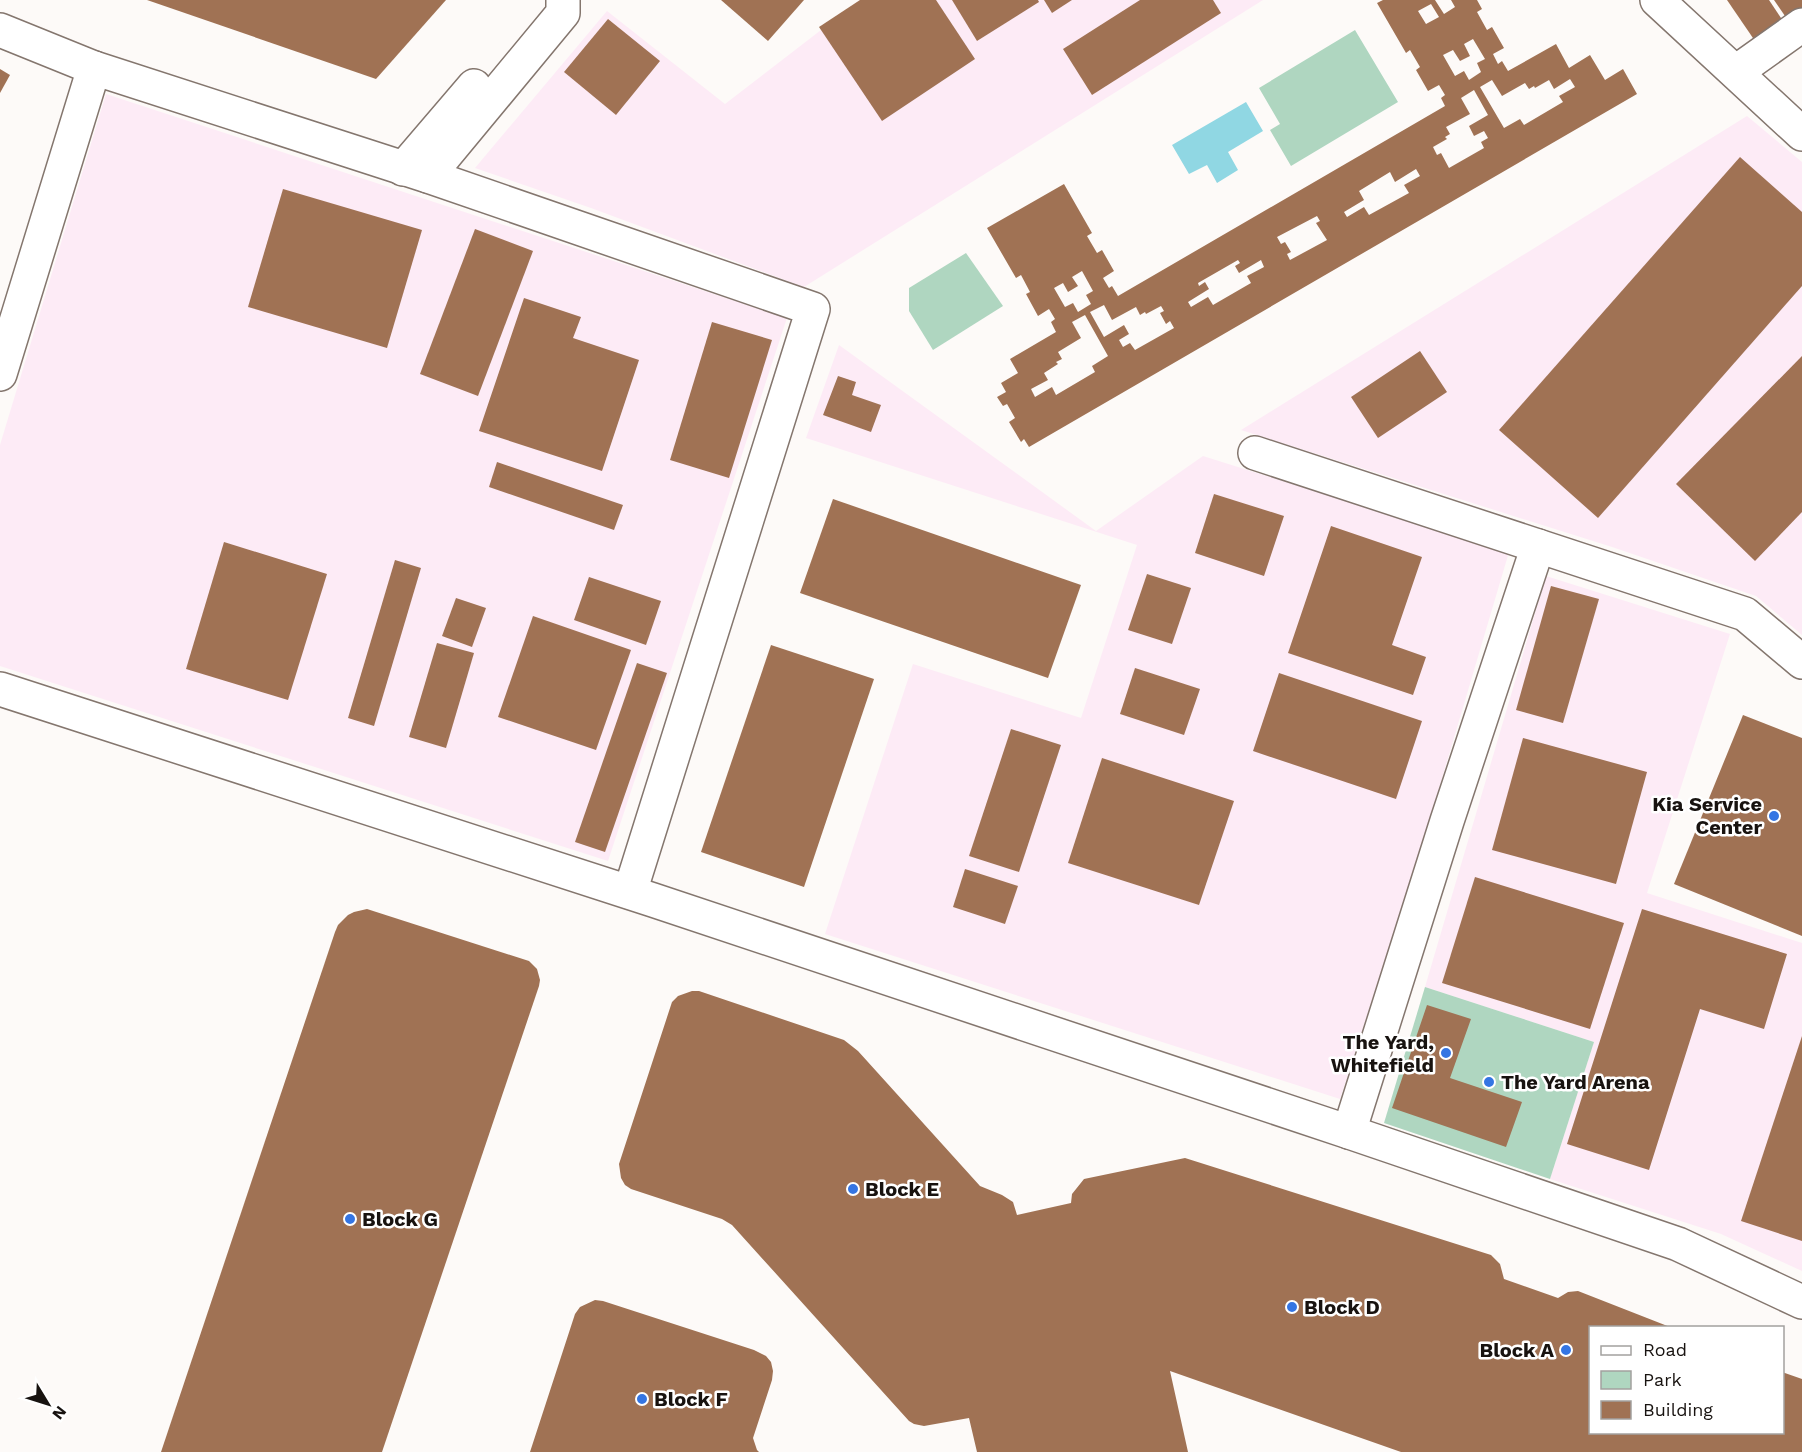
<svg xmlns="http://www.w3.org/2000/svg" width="1802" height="1452" font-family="'Work Sans',sans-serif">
<rect width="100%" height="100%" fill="#fdfaf8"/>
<g fill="#fdebf6">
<polygon points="860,0 1263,0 804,287 591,208 475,168 607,11 725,104"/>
<polygon points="106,94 787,318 608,861 0,666 0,445"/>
<polygon points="1747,116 1802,162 1802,635 1756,596 1612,547 1241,430"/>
<polygon points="839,345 1096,531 1203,456 1509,552 1427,829 1340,1099 825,934 913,664 1081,718 1137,545 806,438"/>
<polygon points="1546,576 1730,634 1647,893 1802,943 1802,1271 1721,1234 1550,1179 1594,1042 1425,987"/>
</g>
<g fill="#afd6c0">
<polygon points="1355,30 1398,102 1291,166 1270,130 1280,124 1259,88"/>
<polygon points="966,253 1003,306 933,350 909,311 909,288"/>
<polygon points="1425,987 1594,1042 1550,1179 1384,1123"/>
</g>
<polygon fill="#90d7e3" points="1246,102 1263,131 1228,152 1238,170 1217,183 1207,165 1189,174 1172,145"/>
<g fill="#a07254" fill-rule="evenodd">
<polygon points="147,0 446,0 376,79"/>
<polygon points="721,0 804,0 768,41"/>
<polygon points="860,0 936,0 975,59 882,121 819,27"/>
<polygon points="952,0 1038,0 1039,2 977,41"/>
<polygon points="1044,0 1072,0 1052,13"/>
<polygon points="1140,0 1213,0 1221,13 1092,95 1063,49"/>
<path d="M1383,0H1435L1444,14L1455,7L1451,0H1477L1482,9L1477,12L1487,30L1492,27L1504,48L1493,54L1498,64L1502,61L1508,71L1556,44L1569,68L1590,55L1605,80L1623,69L1637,94L1029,447L1024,439L1021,442L1009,422L1015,418L1007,404L1003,406L997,397L1006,392L1001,383L1018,373L1010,359L1056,332L1051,322L1055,319L1049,309L1038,316L1026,294L1030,292L1021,275L1016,278L987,228L1064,184L1092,233L1087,236L1097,253L1102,250L1114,271L1103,278L1109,288L1112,286L1118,296L1445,106L1441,98L1445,95L1439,85L1428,91L1416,70L1420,67L1410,50L1406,53L1377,3ZM1431,4L1439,17L1426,24L1418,11ZM1473,39L1485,59L1477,63L1481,72L1469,80L1464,71L1455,76L1443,55L1453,50L1460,61L1470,56L1464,44ZM1570,79L1575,87L1559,96L1563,102L1524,125L1520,119L1504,128L1480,87L1492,80L1502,96L1525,83L1529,89L1534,86L1535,88L1549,80L1554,89ZM1474,90L1488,115L1469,126L1474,136L1484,131L1488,138L1481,142L1484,148L1449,168L1441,153L1437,155L1433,147L1447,139L1445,137L1450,134L1446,127L1470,114L1461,98ZM1416,169L1420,176L1404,185L1409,193L1369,215L1364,207L1347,217L1344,212L1364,200L1359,191L1390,172L1395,182ZM1317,216L1320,221L1316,223L1327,240L1290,260L1287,254L1291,252L1285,242L1281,244L1277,237ZM1238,260L1240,263L1235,266L1239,273L1261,260L1264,267L1247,276L1251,283L1213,305L1208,297L1191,307L1188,302L1209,289L1205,282L1199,286L1198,283ZM1082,271L1093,291L1086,295L1091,304L1078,312L1073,303L1065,307L1054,288L1063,283L1068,292L1078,286L1072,277ZM1104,305L1112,320L1136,307L1140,315L1145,312L1146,314L1161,306L1164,311L1160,313L1166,324L1170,321L1174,328L1135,350L1130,343L1123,347L1119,340L1129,334L1124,325L1104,337L1090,312ZM1085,315L1108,356L1092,366L1095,372L1056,395L1052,387L1035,397L1031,389L1048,380L1044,373L1058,364L1056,362L1062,359L1058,352L1081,338L1072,322Z"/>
<polygon points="1727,0 1769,0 1783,21 1755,41"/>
<polygon points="1774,0 1802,0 1802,8 1787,19"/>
<polygon points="608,19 660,61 616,115 564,72"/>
<polygon points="0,69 10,75 0,93"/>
<polygon points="1740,157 1802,212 1802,286 1598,518 1499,430"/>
<polygon points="283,189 422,230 387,348 248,307"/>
<polygon points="475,229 533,251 478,396 420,374"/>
<polygon points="524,298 581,317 573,338 639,360 602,471 479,431"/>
<polygon points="712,322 772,340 729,478 670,460"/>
<polygon points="1420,351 1447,392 1378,438 1351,397"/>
<polygon points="1802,356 1802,512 1755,561 1676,484"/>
<polygon points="838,376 856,382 852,395 881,405 871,432 823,415"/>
<polygon points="497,462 623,505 614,530 489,487"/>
<polygon points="1214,494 1284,516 1264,576 1195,553"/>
<polygon points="833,499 1081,585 1048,678 800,593"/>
<polygon points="1331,526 1422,557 1392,645 1426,657 1413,695 1288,653"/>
<polygon points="224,542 327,574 288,700 186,669"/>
<polygon points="395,560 421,568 374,726 348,718"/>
<polygon points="1147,574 1191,588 1172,644 1128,630"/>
<polygon points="589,577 661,601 646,645 574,620"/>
<polygon points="1551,586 1599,599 1563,723 1516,710"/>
<polygon points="456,598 486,608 472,647 442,636"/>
<polygon points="533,616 631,650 596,750 498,717"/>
<polygon points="437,643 474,653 446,748 409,737"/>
<polygon points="771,645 874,679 804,887 701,852"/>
<polygon points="637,663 667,673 605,852 575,842"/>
<polygon points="1135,668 1200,689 1184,735 1120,714"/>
<polygon points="1279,673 1422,721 1396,799 1253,751"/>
<polygon points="1743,715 1802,738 1802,936 1674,884"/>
<polygon points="1011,729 1061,745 1019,872 969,856"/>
<polygon points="1523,738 1647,772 1616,884 1492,850"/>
<polygon points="1102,758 1234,801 1199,905 1068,863"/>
<polygon points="965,869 1018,886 1005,924 953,907"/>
<polygon points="1475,877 1624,923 1590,1029 1442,983"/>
<polygon points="367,909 529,961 537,969 540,980 539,986 382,1452 161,1452 335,932 338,925 348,915 354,912"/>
<polygon points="1642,909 1787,954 1764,1029 1700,1009 1649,1170 1567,1144"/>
<polygon points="692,991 699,991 844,1040 858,1051 980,1186 1002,1195 1013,1202 1017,1215 1071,1203 1072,1194 1084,1179 1185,1158 1491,1255 1500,1264 1504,1279 1558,1298 1568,1292 1578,1291 1670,1327 1590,1328 1590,1432 1782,1432 1782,1372 1802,1379 1802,1452 1401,1452 1170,1371 1188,1452 977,1452 969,1418 924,1426 914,1424 909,1421 732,1225 722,1219 631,1189 625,1185 621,1178 619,1164 672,1002 678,996"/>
<polygon points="1427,1005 1471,1019 1450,1078 1522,1102 1506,1147 1392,1108"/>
<polygon points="1802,1036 1802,1241 1741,1221"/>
<polygon points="595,1300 603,1301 754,1350 766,1356 771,1362 773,1371 772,1380 753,1438 757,1450 759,1452 530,1452 575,1314 580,1307"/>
</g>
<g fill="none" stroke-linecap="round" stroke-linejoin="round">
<defs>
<g id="minor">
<polyline points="1657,0 1802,134"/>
<polyline points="0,30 94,68 428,176 813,309 630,892"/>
<polyline points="1736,72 1802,25"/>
<polyline points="403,169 474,86"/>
<polyline points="428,176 563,13 563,0"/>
<polyline points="0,374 94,68"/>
<polyline points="1255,453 1745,614 1802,662"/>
<polyline points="0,689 653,900 1349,1132 1678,1244 1802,1302"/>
<polyline points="1349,1132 1447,821 1538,546"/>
</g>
</defs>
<use href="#minor" stroke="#84766e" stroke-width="36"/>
<use href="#minor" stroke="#fff" stroke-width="33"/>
</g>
<g fill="#3475e3" stroke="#fff" stroke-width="2">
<circle cx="1774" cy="816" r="6"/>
<circle cx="1446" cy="1053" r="6"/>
<circle cx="1489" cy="1082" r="6"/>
<circle cx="853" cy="1189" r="6"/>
<circle cx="350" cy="1219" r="6"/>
<circle cx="1292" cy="1307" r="6"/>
<circle cx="1566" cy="1350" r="6"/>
<circle cx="642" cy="1399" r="6"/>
</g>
<g text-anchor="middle" stroke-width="5" stroke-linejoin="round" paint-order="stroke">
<g font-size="20" font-weight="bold" fill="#181310" stroke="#fff" text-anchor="start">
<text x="1762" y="811" text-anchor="end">Kia Service<tspan x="1762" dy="23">Center</tspan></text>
<text x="1434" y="1049" text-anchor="end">The Yard,<tspan x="1434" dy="23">Whitefield</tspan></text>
<text x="1501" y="1089">The Yard Arena</text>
<text x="865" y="1196">Block E</text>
<text x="362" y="1226">Block G</text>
<text x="1304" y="1314">Block D</text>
<text x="1554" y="1357" text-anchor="end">Block A</text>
<text x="654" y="1406">Block F</text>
</g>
</g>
<rect x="1589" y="1326" width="195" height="108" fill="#ffffff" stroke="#a3a19f" stroke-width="1.5"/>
<rect x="1601" y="1346" width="30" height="9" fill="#ffffff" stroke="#a3a19f" stroke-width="1.5"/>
<text x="1643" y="1356" font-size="18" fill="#181310">Road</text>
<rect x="1601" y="1371" width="30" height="18" fill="#afd6c0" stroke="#a3a19f" stroke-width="1.5"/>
<text x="1643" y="1386" font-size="18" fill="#181310">Park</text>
<rect x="1601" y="1401" width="30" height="18" fill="#a07254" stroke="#a3a19f" stroke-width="1.5"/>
<text x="1643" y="1416" font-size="18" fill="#181310">Building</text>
<g transform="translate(48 1404) rotate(128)" stroke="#ffffff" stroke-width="4.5" paint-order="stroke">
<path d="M0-4.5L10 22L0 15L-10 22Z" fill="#181310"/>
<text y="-9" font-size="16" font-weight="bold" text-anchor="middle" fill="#181310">N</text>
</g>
</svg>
